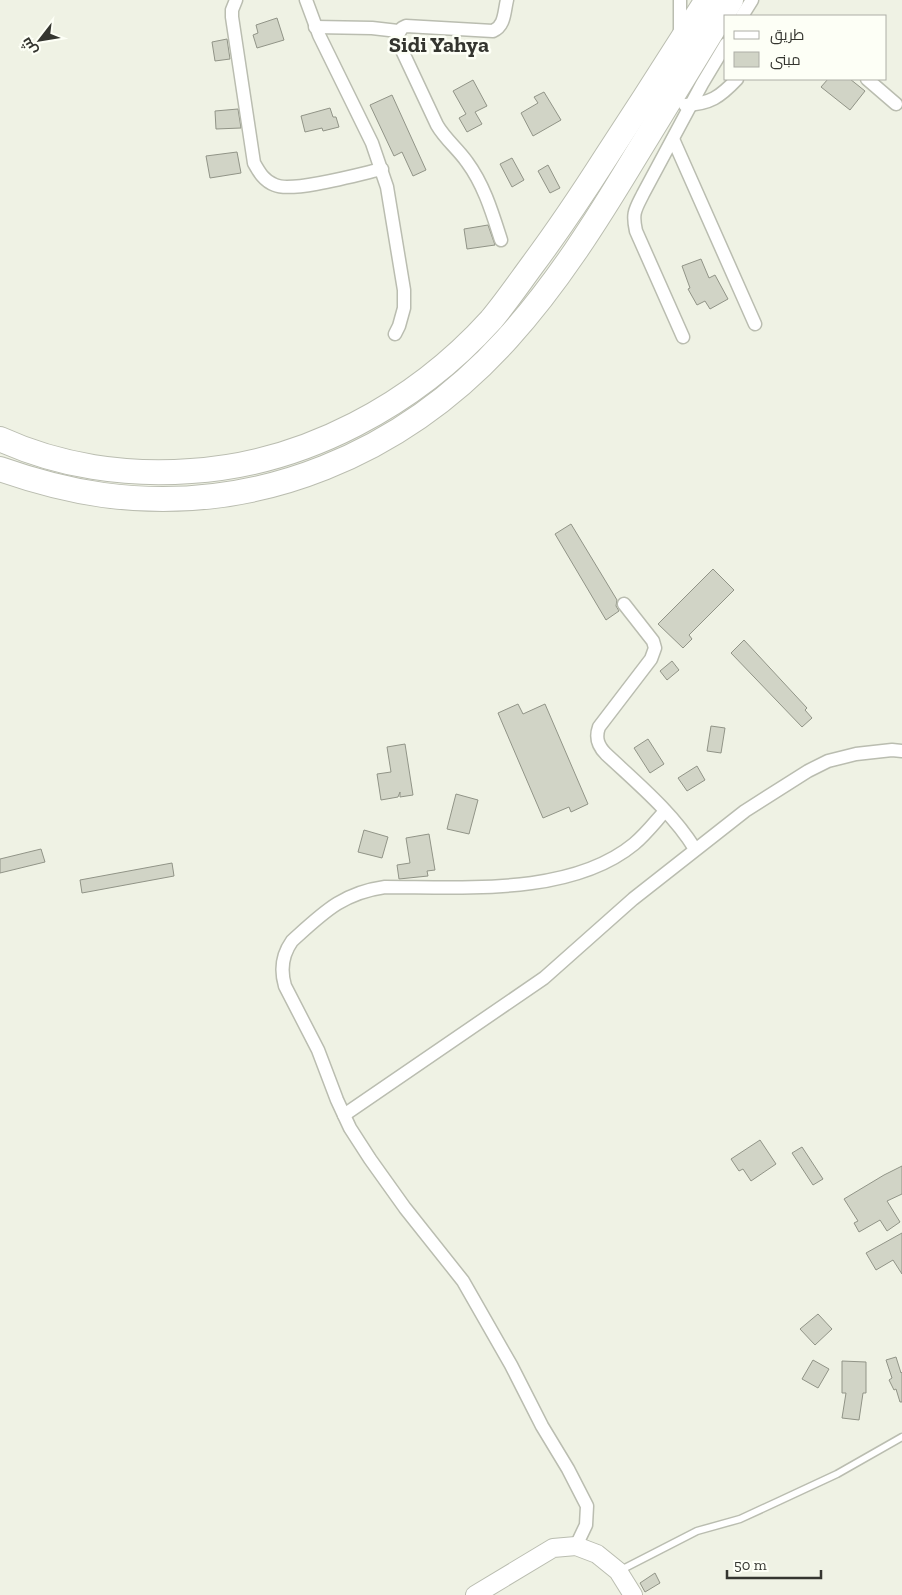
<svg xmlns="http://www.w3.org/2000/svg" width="902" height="1595" font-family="'Zilla Slab',Cairo,serif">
<rect width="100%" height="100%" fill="#eff2e4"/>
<g fill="#d1d4c6" stroke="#919487">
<polygon points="277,18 284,40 257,48 253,35 258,33 256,25"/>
<polygon points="227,39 230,59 215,61 212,42"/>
<polygon points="828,79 850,79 865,91 850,110 821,87"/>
<polygon points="473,80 487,106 475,112 482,124 467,132 459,118 466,114 453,91"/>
<polygon points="544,92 561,120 533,136 521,113 538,103 534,97"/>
<polygon points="392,95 426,170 413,176 402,152 394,156 370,105"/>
<polygon points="330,108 333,117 336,117 339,127 323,131 322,128 305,132 301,116"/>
<polygon points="238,109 241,128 216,129 215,111"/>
<polygon points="237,152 241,173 210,178 206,156"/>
<polygon points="512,158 524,180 512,187 500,164"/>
<polygon points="548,165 560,188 550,193 538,171"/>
<polygon points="488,225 495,245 467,249 464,229"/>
<polygon points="701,259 709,278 715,275 728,299 710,309 705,301 697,305 688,289 690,288 682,266"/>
<polygon points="571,524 617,600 616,606 619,611 606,620 555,534"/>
<polygon points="713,569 734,590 689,635 692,639 683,648 658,624"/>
<polygon points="744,640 807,708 805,710 812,718 802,727 731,653"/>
<polygon points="672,661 679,670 667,680 660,671"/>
<polygon points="518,704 523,714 545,704 588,804 571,812 569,807 543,818 498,713"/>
<polygon points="711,726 725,728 721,753 707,751"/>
<polygon points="648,739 664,764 650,773 634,748"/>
<polygon points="405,744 413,795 400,797 400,792 398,797 381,800 377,774 391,772 387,747"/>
<polygon points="697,766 705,780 687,791 678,778"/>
<polygon points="456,794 478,800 469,834 447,829"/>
<polygon points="364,830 388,837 382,858 358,852"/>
<polygon points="429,834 435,870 427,871 428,876 399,879 397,865 410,863 406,838"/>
<polygon points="41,849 45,862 0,873 0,859"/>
<polygon points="172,863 174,876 82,893 80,880"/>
<polygon points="760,1140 776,1164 751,1181 743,1169 739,1171 731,1159"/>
<polygon points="802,1147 823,1179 813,1185 792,1153"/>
<polygon points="902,1166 902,1194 887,1201 900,1222 887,1231 880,1220 859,1232 854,1223 858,1221 844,1199 884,1175"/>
<polygon points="902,1233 902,1274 893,1260 876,1270 866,1253"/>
<polygon points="818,1314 832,1329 815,1345 800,1329"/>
<polygon points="896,1357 901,1373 902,1372 902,1402 900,1402 896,1389 894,1390 889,1380 892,1378 886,1360"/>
<polygon points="813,1360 829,1369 818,1388 802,1379"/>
<polygon points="842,1361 866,1362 866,1393 863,1393 859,1420 842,1418 846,1393 842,1393"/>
<polygon points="655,1573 660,1583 645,1592 640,1583"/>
</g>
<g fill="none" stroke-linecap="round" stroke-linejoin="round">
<defs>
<polyline id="lane" points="619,1571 697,1531 740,1519 779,1501 837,1474 902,1437"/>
<g id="street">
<path d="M236,0L232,10V17L254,163C259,172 264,181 275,185C292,193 360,174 382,169"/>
<polyline points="306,0 319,35 372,143 387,187 404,290 404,308 399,326 395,334"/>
<polyline points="742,16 752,0"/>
<polyline points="315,27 372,28 398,31"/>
<polyline points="680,35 680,0"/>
<polyline points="867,79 896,104"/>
<path d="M685,105C710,104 720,97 737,79"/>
<polyline points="673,139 755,324"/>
<path d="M501,240C492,212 484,185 467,162C458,149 445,139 437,125L399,44L397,36L402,28L406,26L493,31C505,26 504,12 507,0"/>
<path d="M683,337L636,231C632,213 635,210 643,194L702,84L726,44"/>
<path d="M624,604L653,641L655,648L651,659L599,727C595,738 598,746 606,754C638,784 672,812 695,849"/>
<polyline points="344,1115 544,978 633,899 745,811 808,771 828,761 856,754 892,750 902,751"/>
<path d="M576,1546L586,1525L587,1506L568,1469L542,1426L511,1365L463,1281L405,1208L370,1159L350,1128L337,1100L318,1050L285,986C280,969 282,955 292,941C323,913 342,893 385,887C462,887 571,896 634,844C646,834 655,822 665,811"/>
</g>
<polyline id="secondary" points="475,1595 553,1548 576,1546 597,1554 618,1571 633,1595"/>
<g id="highway">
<path d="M0,439C59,466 126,476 191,471C305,464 415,404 491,320C506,302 519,283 533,264C559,229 583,193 606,157C640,105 674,52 707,0"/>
<path d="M0,469C34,481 68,490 103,495C258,516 404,453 507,339C557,284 597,220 635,157C667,105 699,52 731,0"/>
</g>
</defs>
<use href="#lane" stroke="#babdb0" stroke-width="9"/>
<use href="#street" stroke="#babdb0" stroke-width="15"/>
<use href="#secondary" stroke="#babdb0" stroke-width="20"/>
<use href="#highway" stroke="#babdb0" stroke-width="26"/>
<use href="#lane" stroke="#fff" stroke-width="6"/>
<use href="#street" stroke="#fff" stroke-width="12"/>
<use href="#secondary" stroke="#fff" stroke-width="18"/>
<use href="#highway" stroke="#fff" stroke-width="24"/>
</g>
<g text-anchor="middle" stroke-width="5" stroke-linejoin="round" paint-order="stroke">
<g font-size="22" font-weight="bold" fill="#34352f" stroke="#fdfff6">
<text x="439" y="52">Sidi Yahya</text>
</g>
</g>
<rect x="724" y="15" width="162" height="65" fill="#fdfff6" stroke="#adaea6"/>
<rect x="734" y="31" width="25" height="8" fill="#ffffff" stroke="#adaea6"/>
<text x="770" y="40" font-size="15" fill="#34352f">طريق</text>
<rect x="734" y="52" width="25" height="15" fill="#d1d4c6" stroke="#adaea6"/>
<text x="770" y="65" font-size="15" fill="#34352f">مبنى</text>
<g transform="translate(40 40) rotate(239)" stroke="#fdfff6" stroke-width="4" paint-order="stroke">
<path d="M0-4L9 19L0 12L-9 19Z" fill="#34352f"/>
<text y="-8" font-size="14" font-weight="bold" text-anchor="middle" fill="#34352f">ش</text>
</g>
<path d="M727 1570v8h94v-8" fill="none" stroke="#34352f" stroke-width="2.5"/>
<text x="734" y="1570" font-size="15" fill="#34352f" stroke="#fdfff6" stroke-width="4" paint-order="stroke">50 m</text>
</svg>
